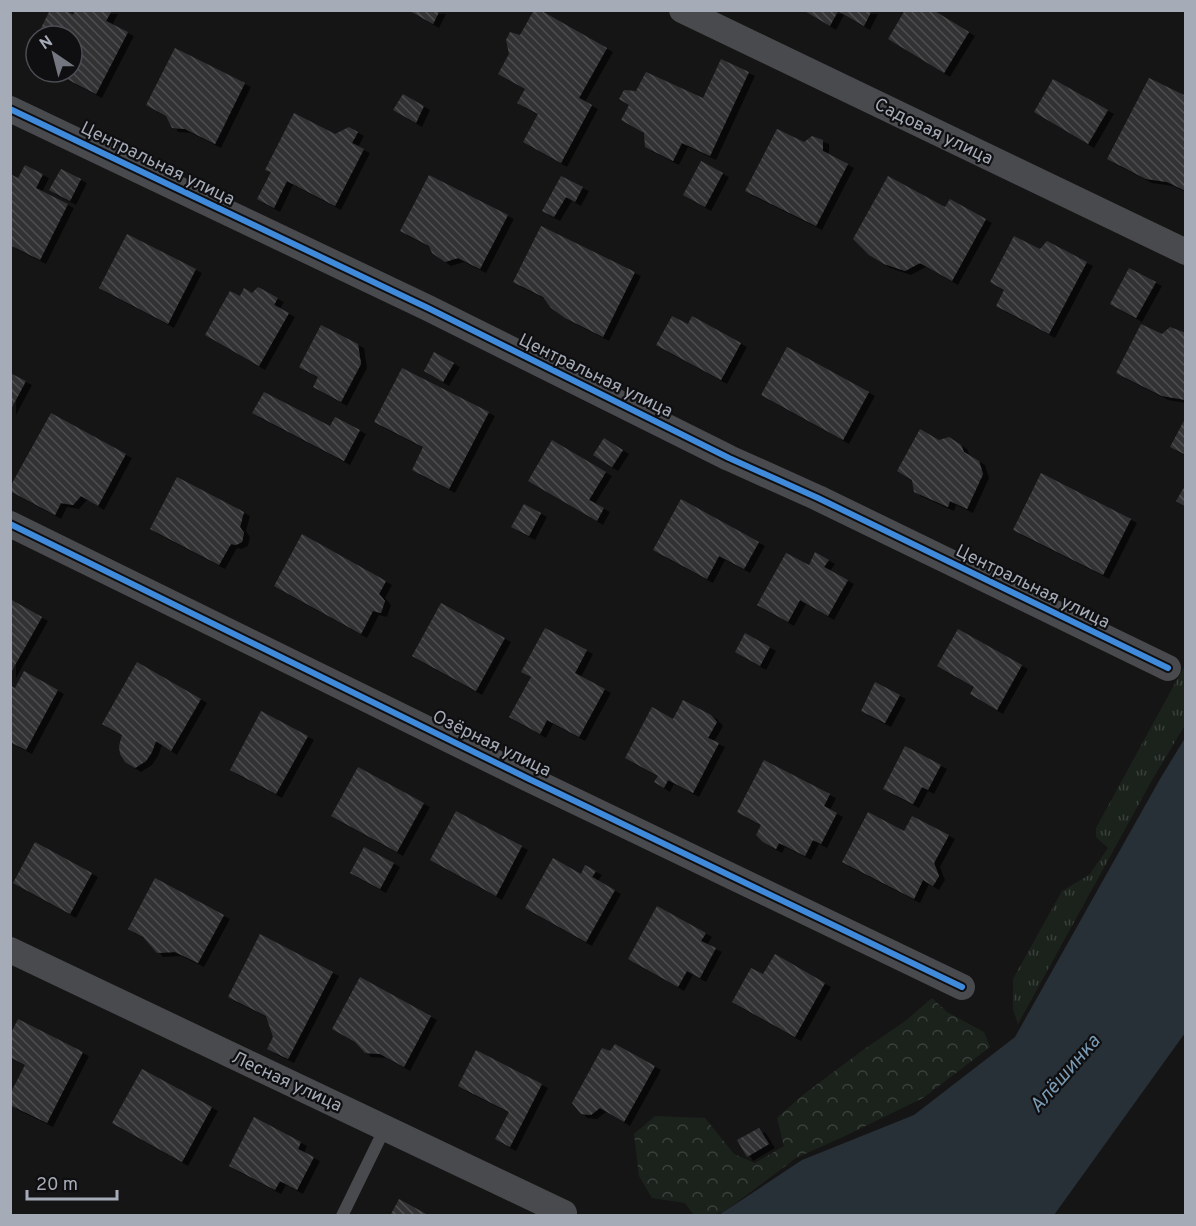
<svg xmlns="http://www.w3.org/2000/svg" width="1196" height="1226" viewBox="0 0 1196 1226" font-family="Overpass,sans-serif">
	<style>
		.grass { fill: url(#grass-tufts) }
		.forest { fill: url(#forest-crowns) }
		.water { fill: #283037 }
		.building { fill: url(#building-back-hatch); filter: url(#shadow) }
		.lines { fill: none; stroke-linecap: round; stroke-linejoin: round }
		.service { stroke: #494a4e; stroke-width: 12 }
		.minor { stroke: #494a4e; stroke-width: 26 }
		.cycleway-casing { stroke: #0f0f11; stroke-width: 10 }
		.cycleway { stroke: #408adc; stroke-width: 6 }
		.labels { text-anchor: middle; stroke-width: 4.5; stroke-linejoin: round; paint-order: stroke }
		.street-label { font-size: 18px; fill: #a5abb7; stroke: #0f0f11 }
		.water-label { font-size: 20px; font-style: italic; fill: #7a9bb3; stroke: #0f0f11 }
	</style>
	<defs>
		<pattern id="grass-tufts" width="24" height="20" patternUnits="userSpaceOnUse" patternTransform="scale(1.5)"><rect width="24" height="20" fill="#1b221c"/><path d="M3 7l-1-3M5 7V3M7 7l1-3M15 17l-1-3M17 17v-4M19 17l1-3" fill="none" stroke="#393f3b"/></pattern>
		<pattern id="forest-crowns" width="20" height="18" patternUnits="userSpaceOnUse" patternTransform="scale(1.5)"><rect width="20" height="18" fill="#1b221c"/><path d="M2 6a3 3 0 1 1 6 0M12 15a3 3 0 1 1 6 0" fill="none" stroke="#393f3b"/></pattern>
		<pattern id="building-back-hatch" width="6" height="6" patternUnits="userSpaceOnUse" patternTransform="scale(1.5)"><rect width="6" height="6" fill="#333334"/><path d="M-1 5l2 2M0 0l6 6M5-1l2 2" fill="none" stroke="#4e4e4f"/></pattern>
		<filter id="shadow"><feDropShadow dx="6" dy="4" stdDeviation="0" flood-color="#0009"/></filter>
	</defs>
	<rect width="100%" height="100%" fill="#151515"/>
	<path class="grass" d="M1185 665V725L1151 782 1018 1024 1013 1009V979L1062 891 1089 875 1108 848 1096 837V828Z"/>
	<path class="forest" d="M932 998 947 1012 984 1032 990 1047 923 1098 845 1136 796 1158 724 1212 711 1215H694L685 1203 652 1198 639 1176 634 1134 655 1116 705 1118 734 1154 755 1163 784 1146 777 1118 804 1094 863 1050 904 1022Z"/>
	<path class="water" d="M1185 738V1033L1054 1215H719L802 1160 914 1115 1015 1037 1160 779Z"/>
	<g class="building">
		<path d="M50 10H65L73 15 75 10H112L106 21 128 32 96 94 53 72H72V36H37Z"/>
		<path d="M408 10H440L433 24Z"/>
		<path d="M534 10H540L607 48 579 98 592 105 561 163 523 142 538 114 517 103 525 89 498 74 509 54 506 40 510 32 520 35Z"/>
		<path d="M803 10H872L864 26 838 11 830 26Z"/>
		<path d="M905 10H933L969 32 944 73 888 39Z"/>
		<path d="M175 48 245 83 215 144 185 129 172 128 166 116 146 105Z"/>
		<path d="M721 59 749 72 710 156 682 143 673 161 645 147 644 133 621 120 629 105 619 99 624 90 636 91 646 72 703 98Z"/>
		<path d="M1149 78 1186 96V191L1167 182 1146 179 1107 159Z"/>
		<path d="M1053 79 1108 110 1088 144 1034 112Z"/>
		<path d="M403 94 424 106 416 123 393 110Z"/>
		<path d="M294 113 335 134 349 127 358 132 352 143 364 149 335 206 287 181 274 208 257 199 271 172 265 170Z"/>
		<path d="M777 129 804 142 812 136 823 140V151L848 164 816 226 745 191Z"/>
		<path d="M701 161 723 173 705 207 683 195Z"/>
		<path d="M25 165 43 174 36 188 68 204 40 260 10 245V174L18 178Z"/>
		<path d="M61 169 81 179 70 201 49 190Z"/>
		<path d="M429 175 508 215 480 269 458 258 445 262 432 253 429 246 400 231Z"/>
		<path d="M561 176 583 187 575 202 566 197 554 217 542 211Z"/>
		<path d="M888 176 945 207 950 199 986 219 952 281 920 263 905 271 884 264 869 255 853 239Z"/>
		<path d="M541 226 635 272 603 337 565 318 551 308 543 297 513 282Z"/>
		<path d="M127 234 196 269 168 324 99 288Z"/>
		<path d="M1014 236 1040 249 1047 241 1087 262 1049 334 996 306 1004 290 990 282Z"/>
		<path d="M1129 268 1156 282 1136 318 1110 304Z"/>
		<path d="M258 287 278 298 274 305 289 313 259 366 205 335 230 291 240 296 244 288 252 293Z"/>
		<path d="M672 316 688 324 692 316 741 343 721 380 656 345Z"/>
		<path d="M1141 324 1162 334 1170 327 1186 333V400L1162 396 1116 373Z"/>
		<path d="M321 325 358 344 361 364 341 402 313 387 318 377 299 367Z"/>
		<path d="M787 347 869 392 843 440 761 395Z"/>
		<path d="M434 352 454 363 443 382 424 371Z"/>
		<path d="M402 368 489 412 449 489 412 470 423 447 374 422Z"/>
		<path d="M10 373 26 381 10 411Z"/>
		<path d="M264 392 330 426 335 417 360 430 344 461 252 413Z"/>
		<path d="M51 413 126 454 98 506 81 496 73 505 61 503 55 515 10 491V487Z"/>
		<path d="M1186 417V455L1170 447Z"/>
		<path d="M920 429 939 440 949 437 961 445 964 452 979 461 983 474 967 509 950 501 948 507 914 492 912 480 897 471Z"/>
		<path d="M604 438 623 450 612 467 593 455Z"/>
		<path d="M552 440 606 472 589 500 604 508 597 521 528 481Z"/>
		<path d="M1041 473 1131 519 1103 575 1013 530Z"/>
		<path d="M177 477 244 512 240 527 244 533 242 542 236 545 231 544 219 565 150 529Z"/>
		<path d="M1186 484V507L1176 501Z"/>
		<path d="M681 499 759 542 744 569 719 556 707 579 653 550Z"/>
		<path d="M524 504 541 513 529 536 511 527Z"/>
		<path d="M302 534 386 581 379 594 385 601 381 613 373 611 361 634 274 586Z"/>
		<path d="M815 552 829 560 824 567 848 580 828 616 800 600 788 622 757 605 786 553 809 565Z"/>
		<path d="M10 599 42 617 10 674Z"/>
		<path d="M441 603 505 638 476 691 412 656Z"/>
		<path d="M545 628 587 650 575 673 605 689 579 737 547 720 540 734 509 717 531 677 521 672Z"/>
		<path d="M958 629 1022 665 997 710 970 694 974 687 937 666Z"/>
		<path d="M745 633 770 647 760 666 735 652Z"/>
		<path d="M137 662 201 699 171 751 156 741 152 752 146 761 135 768 125 762 120 754 119 746 122 735 102 724Z"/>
		<path d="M24 671 58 690 26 750 10 742V723L12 721H10V685L15 688Z"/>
		<path d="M875 682 900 695 885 723 861 711Z"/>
		<path d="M683 700 711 715 717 722 708 738 719 743 693 793 668 780 664 788 654 782 658 776 625 758 652 707 673 719Z"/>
		<path d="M261 711 308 736 276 794 230 770Z"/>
		<path d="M905 746 941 765 928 790 922 787 913 804 883 789Z"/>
		<path d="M764 760 830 794 824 806 837 813 821 844 813 840 805 856 779 843 776 849 763 842 756 835 761 825 737 812Z"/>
		<path d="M358 767 424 803 397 852 331 816Z"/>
		<path d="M456 811 522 846 496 896 430 860Z"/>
		<path d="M868 812 904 831 912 816 949 835 934 863 939 876 933 886 923 880 914 899 842 862Z"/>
		<path d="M35 842 92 873 70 914 13 883Z"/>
		<path d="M364 847 394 863 380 889 350 873Z"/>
		<path d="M553 858 581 874 585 865 596 871 592 877 615 890 586 942 525 908Z"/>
		<path d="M155 878 224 915 198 963 175 952 157 953 143 937 128 929Z"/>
		<path d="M657 906 706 933 701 941 716 948 700 978 687 971 678 987 628 959Z"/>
		<path d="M260 934 333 972 288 1059 267 1049 273 1037 266 1016 228 997Z"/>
		<path d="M775 954 825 983 795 1037 732 1002 751 968 763 974Z"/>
		<path d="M360 977 431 1016 404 1067 380 1054 365 1053 355 1042 332 1029Z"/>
		<path d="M18 1019 83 1052 47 1123 10 1105V1094L25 1065 10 1057V1035Z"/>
		<path d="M615 1044 655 1066 624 1122 600 1108 591 1115 581 1114 572 1103 602 1048 610 1051Z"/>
		<path d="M476 1050 542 1084 510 1147 495 1139 509 1112 458 1086Z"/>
		<path d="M142 1069 212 1107 182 1162 112 1123Z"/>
		<path d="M254 1117 301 1142 298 1149 314 1157 297 1190 280 1181 275 1190 229 1166Z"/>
		<path d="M759 1128 769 1144 747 1157 737 1140Z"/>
		<path d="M399 1199 430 1216H390Z"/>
	</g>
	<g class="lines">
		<path class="service" d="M342 1216 385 1128"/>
		<g class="minor">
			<path d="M682 10 1186 252"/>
			<path d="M10 109 428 308 729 458 818 498 1168 668"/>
			<path d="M10 524 529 779 962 987"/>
			<path d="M10 950 564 1213"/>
		</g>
		<defs>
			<g id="cycleway">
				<path d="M10 109 428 308 729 458 818 498 1168 668"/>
				<path d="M10 524 529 779 962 987"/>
			</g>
		</defs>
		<use href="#cycleway" class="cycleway-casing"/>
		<use href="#cycleway" class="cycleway"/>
	</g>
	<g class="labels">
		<g class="street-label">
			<text transform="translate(934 131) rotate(26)" y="6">Садовая улица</text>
			<text transform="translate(158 163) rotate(26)" y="6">Центральная улица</text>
			<text transform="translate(596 375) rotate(26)" y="6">Центральная улица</text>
			<text transform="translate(1033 586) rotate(26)" y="6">Центральная улица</text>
			<text transform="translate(492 743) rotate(26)" y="6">Озёрная улица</text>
			<text transform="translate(287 1081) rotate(25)" y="6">Лесная улица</text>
		</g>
		<g class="water-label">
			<text transform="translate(1064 1073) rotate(-49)" y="7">Алёшинка</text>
		</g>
	</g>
	<rect width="1196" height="1226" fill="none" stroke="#a5abb7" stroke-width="24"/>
	<g transform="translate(54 54) rotate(325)"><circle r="28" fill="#0f0f11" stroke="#4b4d53" stroke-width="1.5"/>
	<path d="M0-4.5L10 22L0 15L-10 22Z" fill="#73767e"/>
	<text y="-9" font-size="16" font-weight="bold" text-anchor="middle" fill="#a5abb7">N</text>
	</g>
	<path d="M27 1190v9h90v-9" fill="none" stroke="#a5abb7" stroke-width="3"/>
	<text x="36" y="1190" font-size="18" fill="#a5abb7" stroke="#0f0f11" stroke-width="4.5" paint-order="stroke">20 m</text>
</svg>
